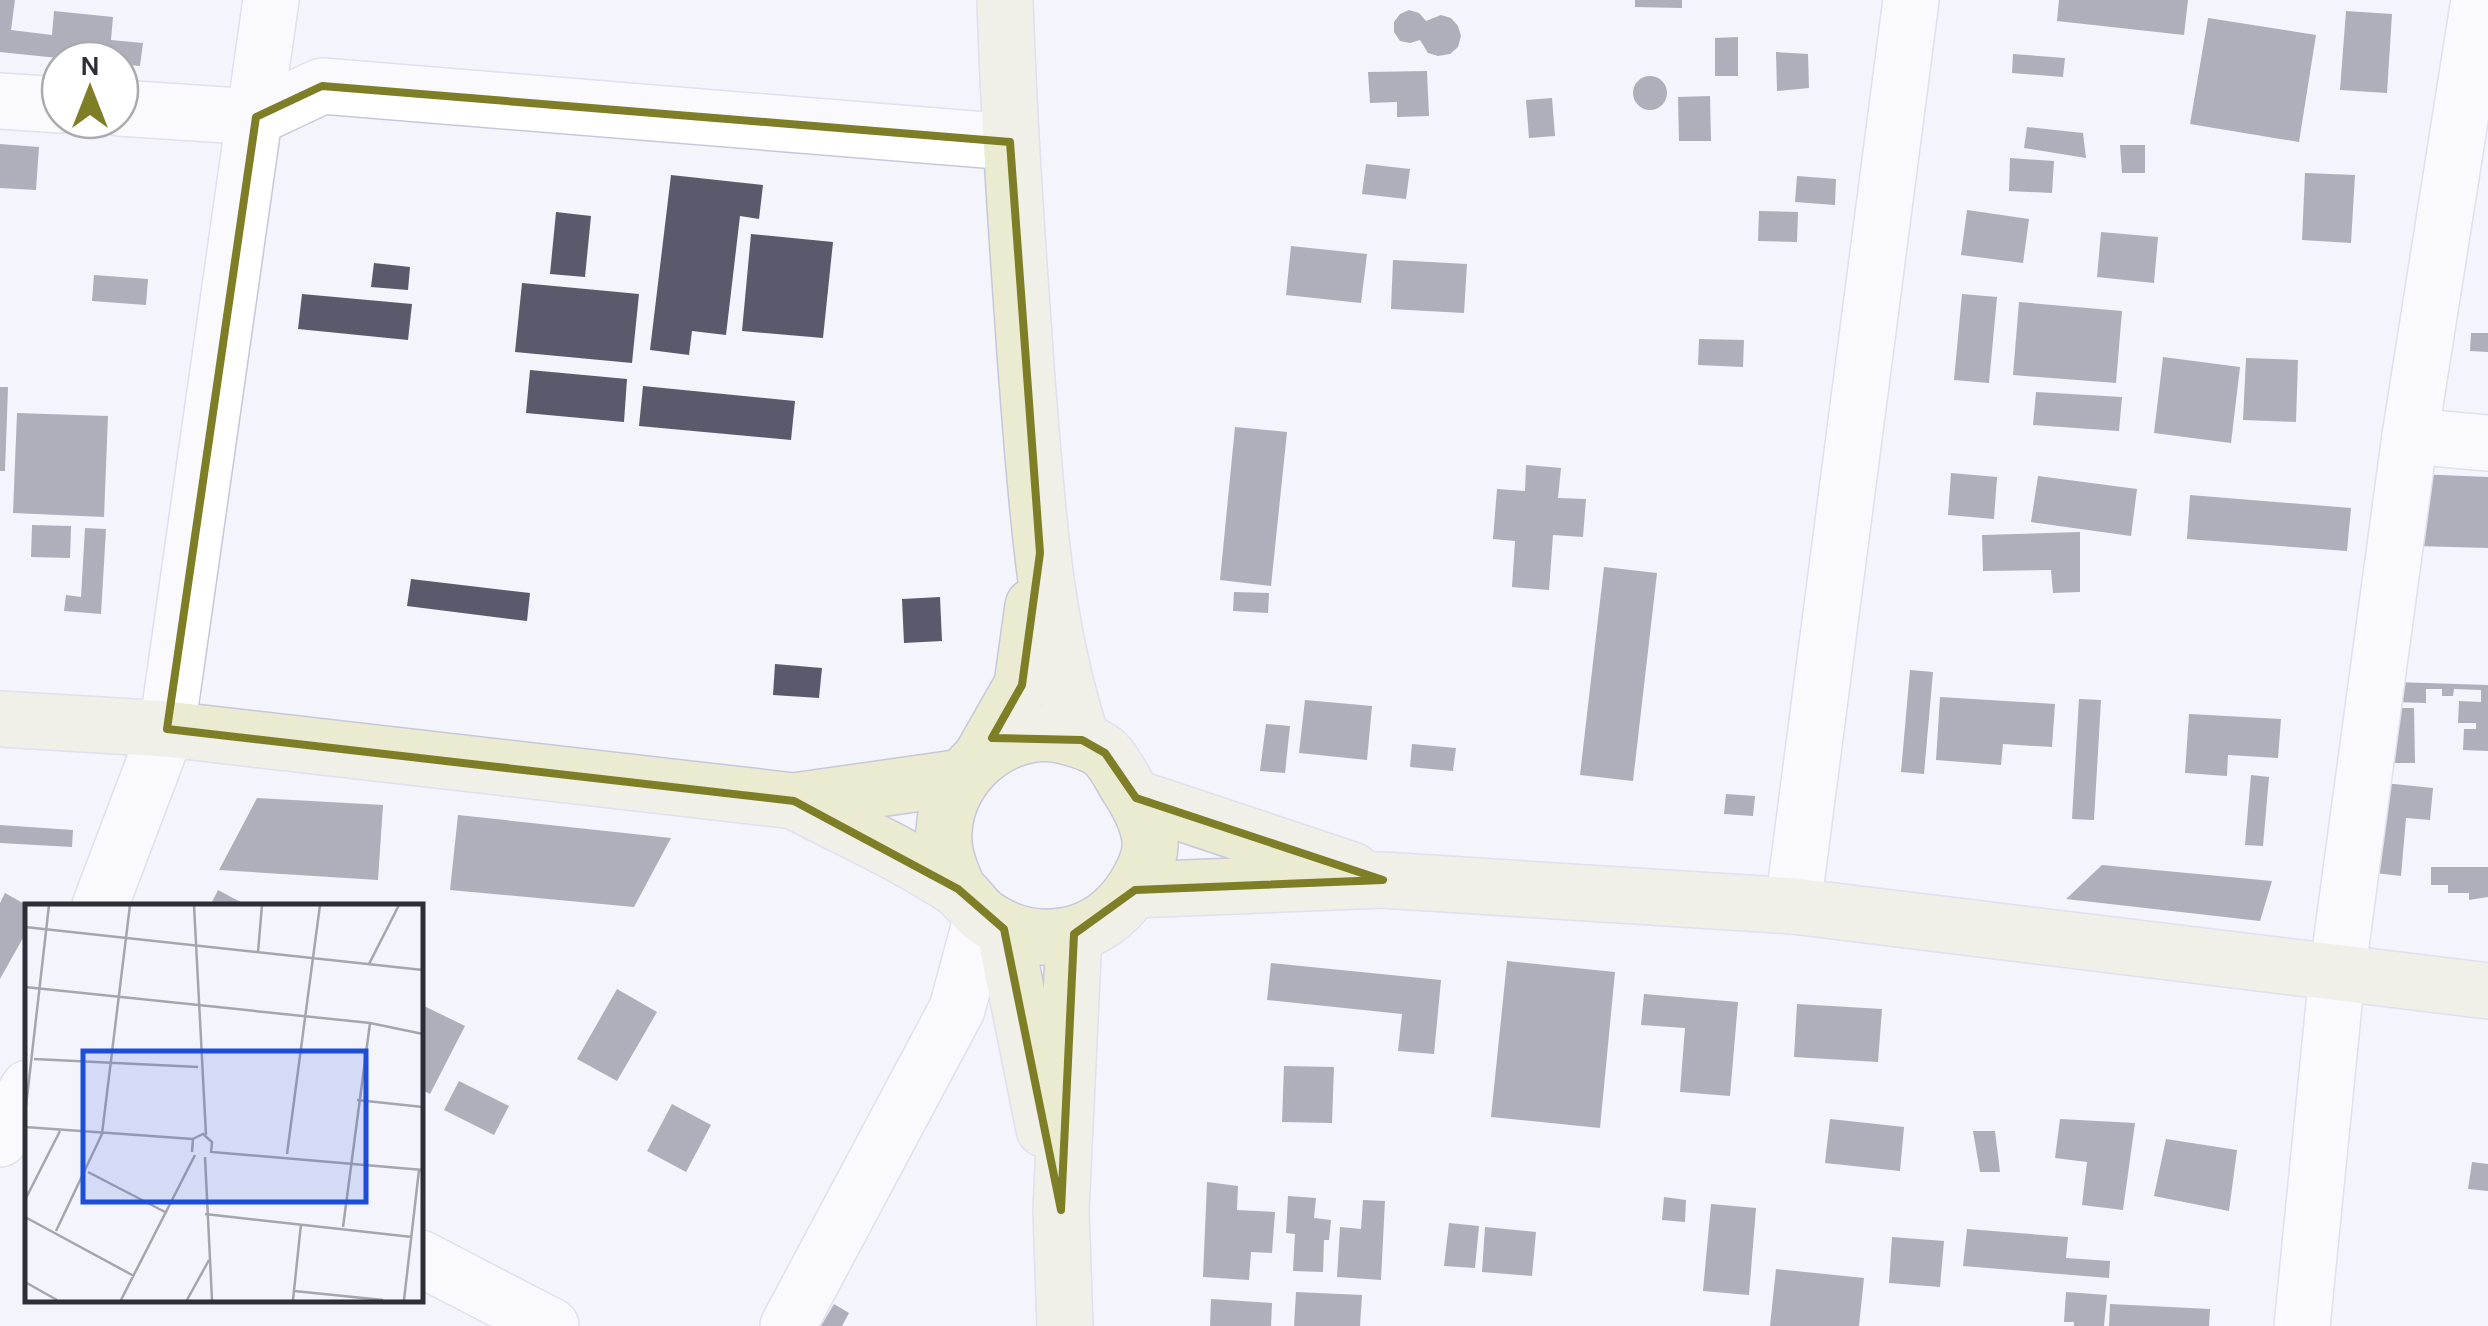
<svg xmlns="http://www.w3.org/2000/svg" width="2488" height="1326" viewBox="0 0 2488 1326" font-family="Karla,sans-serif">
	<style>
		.building { fill: #5b5a6c }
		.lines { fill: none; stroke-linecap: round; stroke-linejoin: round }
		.street-casing { stroke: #c7c7dc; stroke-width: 58 }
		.secondary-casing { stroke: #c7c7dc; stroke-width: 58 }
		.street { stroke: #fff; stroke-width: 55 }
		.secondary { stroke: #ebebd1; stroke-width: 55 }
		.marked { fill: none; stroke: #7d7e26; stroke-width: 8; stroke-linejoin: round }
		.inset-road { fill: none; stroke: #a5a5ad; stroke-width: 2.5 }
		.view { fill: #1d4ed8; fill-opacity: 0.15; stroke: #1d4ed8; stroke-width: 5 }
		.inset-edge { fill: none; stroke: #2e2e36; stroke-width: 5 }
	</style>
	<rect width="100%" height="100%" fill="#f4f4fd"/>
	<g class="building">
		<path d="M0 0H15L11 30 52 35 54 11 113 17 111 40 143 43 140 66 120 64V60H77L0 52Z"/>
		<path d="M1635 0H1682V8L1635 7Z"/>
		<path d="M2059 0H2188L2184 35 2057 21Z"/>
		<path d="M1409 10 1419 13 1426 21 1441 15 1451 18 1458 26 1461 36 1458 47 1450 54 1438 56 1428 53 1420 40 1410 43 1400 41 1394 32V22L1400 14Z"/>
		<path d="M2346 11 2392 14 2387 93 2340 90Z"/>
		<path d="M2208 18 2316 35 2299 142 2190 124Z"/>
		<path d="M1738 37V76H1715V38Z"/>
		<path d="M1776 52 1808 54 1809 88 1777 91Z"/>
		<path d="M2013 54 2065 58 2063 77 2012 73Z"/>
		<path d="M1427 71 1429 116 1397 117V102L1370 103 1368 72Z"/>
		<circle cx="1650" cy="93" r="17"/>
		<path d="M1710 96 1711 141H1679L1678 97Z"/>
		<path d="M1552 98 1555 136 1529 138 1526 100Z"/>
		<path d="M2027 127 2083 133 2086 158 2024 148Z"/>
		<path d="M0 144 39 147 36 190 0 188Z"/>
		<path d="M2120 145H2145V173H2122Z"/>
		<path d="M2010 158 2054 161 2052 193 2009 191Z"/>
		<path d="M1366 164 1410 169 1406 199 1362 194Z"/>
		<path d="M2305 173 2355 175 2351 243 2302 240Z"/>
		<path d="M671 175 763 185 759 219 740 216 726 335 692 331 689 355 650 350Z"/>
		<path d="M1797 176 1836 179 1835 205 1795 202Z"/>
		<path d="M1967 210 2029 219 2023 263 1961 255Z"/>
		<path d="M1759 211 1798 212 1797 242 1758 241Z"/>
		<path d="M556 212 591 216 585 277 550 274Z"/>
		<path d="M2101 232 2158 237 2154 283 2097 277Z"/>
		<path d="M751 234 833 242 823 338 742 331Z"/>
		<path d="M1291 246 1367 254 1361 303 1286 295Z"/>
		<path d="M1393 260 1467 264 1464 313 1391 309Z"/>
		<path d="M374 263 410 267 408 290 371 287Z"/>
		<path d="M94 275 148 279 146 305 92 301Z"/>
		<path d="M522 283 639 294 632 363 515 352Z"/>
		<path d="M302 294 412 304 408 340 298 329Z"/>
		<path d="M1962 294 1997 297 1989 383 1954 380Z"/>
		<path d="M2019 302 2122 311 2116 383 2013 375Z"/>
		<path d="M2471 333H2488V352L2470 351Z"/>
		<path d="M1699 339 1744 340 1743 367 1698 365Z"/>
		<path d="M2163 357 2240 367 2231 443 2154 433Z"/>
		<path d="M2246 358 2298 360 2296 422 2243 420Z"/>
		<path d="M530 370 627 379 624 422 526 413Z"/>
		<path d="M643 386 795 401 791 440 639 426Z"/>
		<path d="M0 387H8L5 471H0Z"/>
		<path d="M2036 392 2122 397 2119 431 2033 425Z"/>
		<path d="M17 413 108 416 104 517 13 513Z"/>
		<path d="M1235 427 1287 432 1271 586 1220 580Z"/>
		<path d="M1526 465 1561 468 1558 498 1586 499 1583 537 1553 535 1549 590 1512 587 1515 541 1493 539 1497 489 1525 491Z"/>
		<path d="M1951 473 1997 477 1994 519 1948 515Z"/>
		<path d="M2417 474 2488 477V548L2415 546Z"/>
		<path d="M2038 476 2137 489 2131 536 2031 522Z"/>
		<path d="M2190 495 2351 508 2347 551 2187 539Z"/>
		<path d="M32 525 71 526 70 558 31 557Z"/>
		<path d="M85 528 106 529 101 614 64 611 66 595 81 597Z"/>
		<path d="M2080 532V592L2053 593 2051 570 1983 571 1982 535Z"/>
		<path d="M1604 567 1657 573 1633 781 1580 775Z"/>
		<path d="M411 579 530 593 527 621 407 606Z"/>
		<path d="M1234 592 1269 593 1268 613 1233 611Z"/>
		<path d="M940 597 942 641 904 643 902 599Z"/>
		<path d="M775 664 822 668 819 698 773 695Z"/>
		<path d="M1910 670 1933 672 1924 774 1901 772Z"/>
		<path d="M2394 682 2488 685V751L2463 750 2464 729H2476V723H2458L2459 701 2481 702V690L2454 689 2453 696H2442V689H2426V703L2393 702Z"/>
		<path d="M1940 697 2055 704 2052 747 2003 744 2001 765 1936 760Z"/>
		<path d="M2079 699 2101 700 2094 820 2072 819Z"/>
		<path d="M1305 700 1372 706 1367 760 1299 753Z"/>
		<path d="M2391 708H2414L2415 763H2384Z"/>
		<path d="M2189 714 2281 719 2278 758 2228 755 2227 776 2185 773Z"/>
		<path d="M1266 724 1290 726 1285 773 1260 771Z"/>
		<path d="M1412 744 1456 748 1453 771 1410 767Z"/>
		<path d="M2251 775 2269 777 2263 846 2245 845Z"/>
		<path d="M2384 783 2433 788 2430 820 2406 818 2401 876 2375 873Z"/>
		<path d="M1726 794 1755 796 1753 816 1724 814Z"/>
		<path d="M257 798 383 805 378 880 219 870Z"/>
		<path d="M458 815 671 838 634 907 450 890Z"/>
		<path d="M0 825 73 830 72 847 0 843Z"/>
		<path d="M2102 865 2272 881 2260 921 2066 899Z"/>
		<path d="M2431 867H2488V897L2469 900V893H2448V885H2431Z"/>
		<path d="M218 890 248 906H210Z"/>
		<path d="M5 893 28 906V929L0 979V903Z"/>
		<path d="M1507 961 1615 972 1600 1128 1491 1117Z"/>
		<path d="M1271 963 1441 980 1434 1054 1398 1051 1402 1014 1267 1000Z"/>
		<path d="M617 989 657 1012 617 1081 577 1059Z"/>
		<path d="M1644 994 1738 1002 1730 1096 1680 1092 1685 1028 1641 1025Z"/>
		<path d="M420 1004 465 1026 430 1094 420 1089Z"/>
		<path d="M1797 1004 1882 1009 1878 1062 1794 1057Z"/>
		<path d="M1284 1066 1334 1067 1332 1123 1282 1122Z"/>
		<path d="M459 1081 509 1106 494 1135 444 1110Z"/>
		<path d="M672 1104 711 1125 686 1172 647 1151Z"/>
		<path d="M1830 1119 1904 1127 1900 1171 1825 1163Z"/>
		<path d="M2060 1119 2135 1123 2123 1210 2082 1205 2087 1162 2055 1158Z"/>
		<path d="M1973 1131H1995L2000 1172H1980Z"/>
		<path d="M2166 1139 2237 1150 2229 1211 2154 1196Z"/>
		<path d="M2472 1162 2488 1164V1191L2468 1189Z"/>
		<path d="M1207 1182 1238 1186 1237 1210 1275 1212 1272 1253 1251 1252 1249 1280 1203 1277Z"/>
		<path d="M1288 1196 1316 1198 1314 1218 1331 1220 1329 1240H1324L1323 1272 1293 1271 1295 1234 1286 1233Z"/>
		<path d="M1664 1197 1686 1200 1685 1222 1662 1220Z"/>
		<path d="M1363 1200 1385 1201 1381 1280 1337 1277 1340 1227 1361 1229Z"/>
		<path d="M1711 1204 1756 1208 1749 1295 1703 1291Z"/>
		<path d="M1449 1223 1479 1226 1475 1268 1444 1266Z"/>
		<path d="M1485 1227 1536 1232 1532 1276 1482 1272Z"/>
		<path d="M1967 1229 2068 1237 2066 1258 2110 1261 2109 1278 1963 1266Z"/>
		<path d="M1892 1237 1944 1241 1940 1287 1889 1283Z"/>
		<path d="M1776 1269 1864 1278 1859 1326H1770Z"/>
		<path d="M1296 1292 1362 1295 1360 1326H1294Z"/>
		<path d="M2066 1292 2107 1295 2104 1326H2074V1322H2064Z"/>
		<path d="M1211 1299 1272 1303 1271 1326H1210Z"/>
		<path d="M834 1304 849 1313 842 1326H821Z"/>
		<path d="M2110 1304 2210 1309 2209 1326H2109Z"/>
	</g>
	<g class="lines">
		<defs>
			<g id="street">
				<path d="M0 101 60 105"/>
				<path d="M120 108 256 117 322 86 1010 142"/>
				<path d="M2410 436 2488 443"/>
				<path d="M100 906 167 729 271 0"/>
				<path d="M1793 906 1911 0"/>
				<path d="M0 1139 28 1088"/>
				<path d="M420 1258 551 1326"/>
				<path d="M788 1326 957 1009 982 916"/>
				<path d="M2302 1326 2337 974 2410 436 2479 0"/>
			</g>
			<g id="secondary">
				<path d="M1005 0C1009 127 1018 253 1027 380 1037 503 1043 622 1082 740"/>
				<path d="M0 719 167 729 794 801 963 777"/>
				<path d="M981 757 1022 685 1033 606"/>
				<path d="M1136 798 1352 870"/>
				<path d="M794 801C847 829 904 854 954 887 967 895 974 910 986 918 1027 946 1082 944 1118 908 1132 894 1152 863 1150 841 1149 824 1137 800 1127 786 1121 776 1115 763 1106 754 1096 744 1079 740 1065 736 1006 722 947 772 944 831 942 852 950 870 958 889"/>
				<path d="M1135 890 1383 880 1793 906 2488 991"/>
				<path d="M1004 929 1044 1129"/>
				<path d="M1065 1326 1061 1210 1074 934"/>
			</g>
		</defs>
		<use href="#street" class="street-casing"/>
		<use href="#secondary" class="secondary-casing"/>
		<use href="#street" class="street"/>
		<use href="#secondary" class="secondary"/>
	</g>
	<path d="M0 0H2488V1326H0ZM322 86 1010 142 1040 553 1022 685 992 738 1082 740 1105 753 1136 798 1383 880 1135 890 1074 934 1061 1210 1004 929 958 889 794 801 167 729 256 117Z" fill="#f4f4fd" fill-opacity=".55" fill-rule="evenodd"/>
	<path class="marked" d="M322 86 1010 142 1040 553 1022 685 992 738 1082 740 1105 753 1136 798 1383 880 1135 890 1074 934 1061 1210 1004 929 958 889 794 801 167 729 256 117Z"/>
	<g transform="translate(25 904)">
		<rect width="398" height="398" fill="#f4f4fd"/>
		<path class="inset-road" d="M169 1 181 231M0 23 398 66M233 48 237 1M344 60 374 1M0 83 345 119 398 130M9 155 173 163M332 196 398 203M0 211 24 1M0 223 168 235M167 248 168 235 178 230 187 238 186 249M187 248 398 266M262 250 295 1M180 253 187 396M63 268 142 309M0 296 35 227M180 310 387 333M0 313 109 372M318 323 345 119M31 327 77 230 105 1M0 378 32 396M269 387 358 396M96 396 170 251M162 396 184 356M268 396 276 320M379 396 394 266"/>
		<path class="view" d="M58 147H341V298H58Z"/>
		<rect width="398" height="398" class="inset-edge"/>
	</g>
	<g transform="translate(90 90)"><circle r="48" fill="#ffffff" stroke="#ababaf" stroke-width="2.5"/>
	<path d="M0-8L18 38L0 25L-18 38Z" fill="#7d7e26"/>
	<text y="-15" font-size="28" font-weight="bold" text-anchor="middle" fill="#2e2e36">N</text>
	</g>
</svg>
